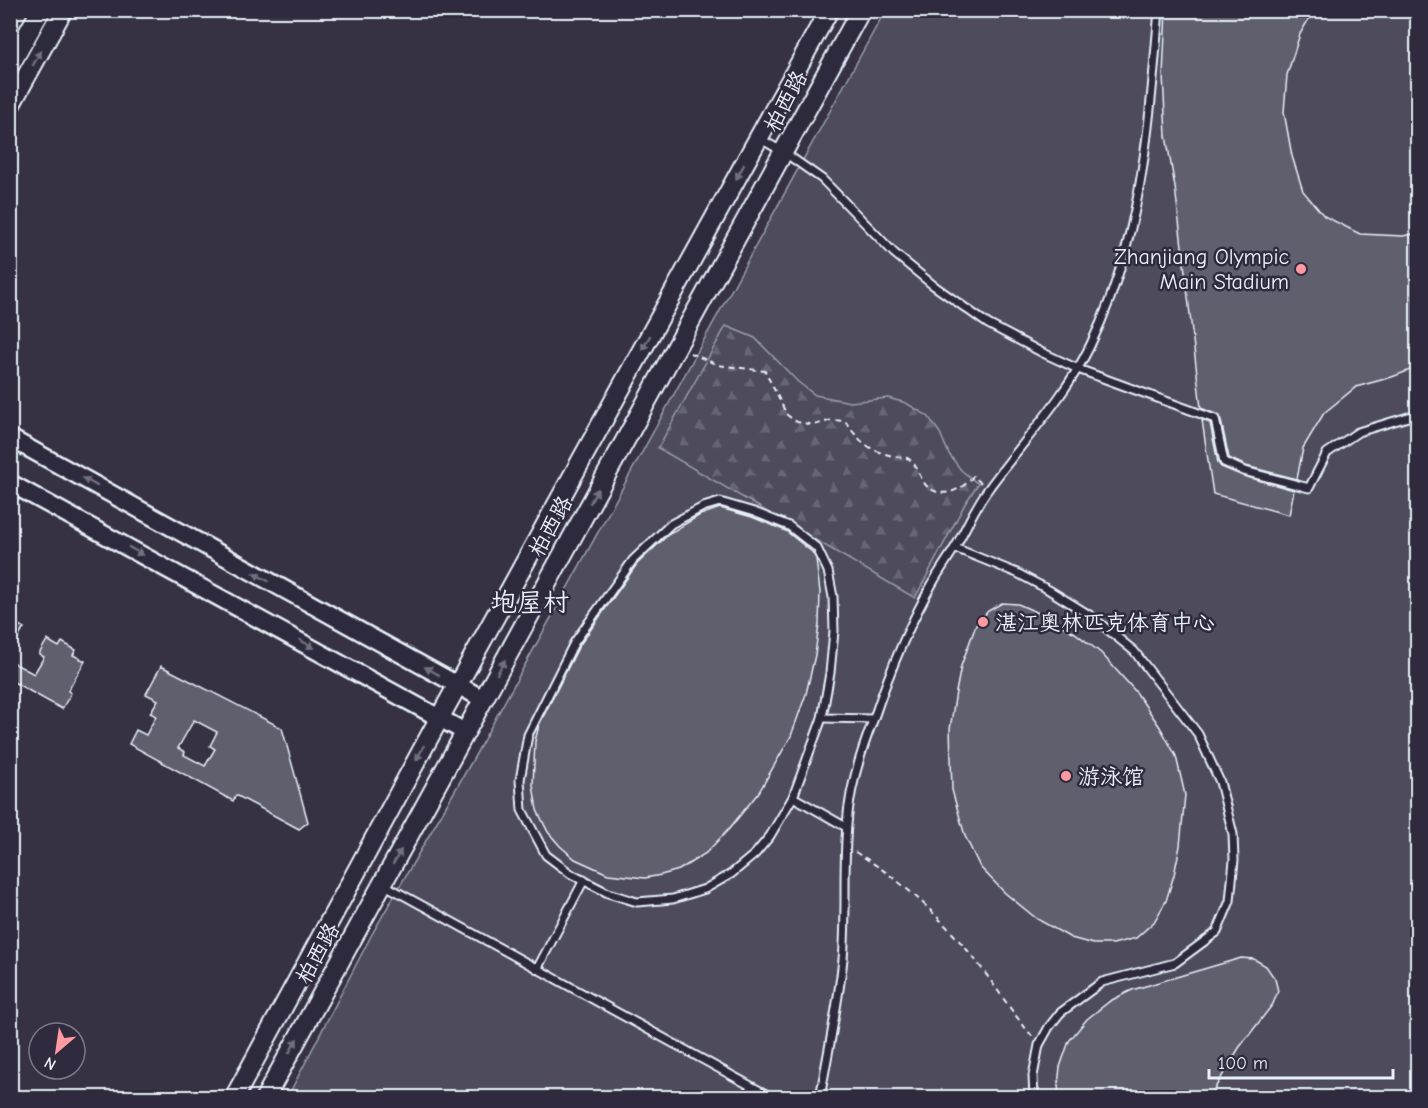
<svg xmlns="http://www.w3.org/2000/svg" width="1428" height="1108" viewBox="0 0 1428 1108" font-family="'Comic Neue','LXGW WenKai TC',sans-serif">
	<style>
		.green { fill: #4d4b5c; stroke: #9a9eaa; stroke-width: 1.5 }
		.forest { fill: url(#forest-firs); stroke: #9a9eaa; stroke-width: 1.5 }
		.building { fill: #605e6e; stroke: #e8f1f8; stroke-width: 1.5; fill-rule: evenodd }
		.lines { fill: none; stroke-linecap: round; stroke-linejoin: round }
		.service-casing { stroke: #e8f1f8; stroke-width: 11 }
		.tertiary-casing { stroke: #e8f1f8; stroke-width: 21 }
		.secondary-casing { stroke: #e8f1f8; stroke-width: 22 }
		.path { stroke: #e8f1f8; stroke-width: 2; stroke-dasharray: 6 4.5; stroke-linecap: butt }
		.service { stroke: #2f2a3d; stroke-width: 7 }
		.tertiary { stroke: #2f2a3d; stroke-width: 16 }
		.secondary { stroke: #2f2a3d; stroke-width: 18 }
		.oneway { fill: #70707e }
		.poi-dot { fill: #ff9aa2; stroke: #2f2a3d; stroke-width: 2 }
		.labels { text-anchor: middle; stroke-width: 5; stroke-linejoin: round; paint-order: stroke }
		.street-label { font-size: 22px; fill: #e8f1f8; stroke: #2f2a3d }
		.poi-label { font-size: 22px; fill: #e8f1f8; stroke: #2f2a3d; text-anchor: start }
		.quarter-label { font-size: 26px; fill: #e8f1f8; stroke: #2f2a3d }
	</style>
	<defs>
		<pattern id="forest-firs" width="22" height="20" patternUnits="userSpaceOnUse" patternTransform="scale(1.5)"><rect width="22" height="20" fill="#4d4b5c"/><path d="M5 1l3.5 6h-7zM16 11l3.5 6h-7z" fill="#676574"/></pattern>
	</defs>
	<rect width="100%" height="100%" fill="#363244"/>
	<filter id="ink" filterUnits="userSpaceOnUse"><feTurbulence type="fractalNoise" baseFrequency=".0167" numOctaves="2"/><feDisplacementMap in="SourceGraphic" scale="12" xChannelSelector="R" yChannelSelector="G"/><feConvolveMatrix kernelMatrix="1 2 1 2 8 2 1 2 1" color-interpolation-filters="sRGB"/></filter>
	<g filter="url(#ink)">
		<path class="green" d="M885 11H1417V1097L287 1098 372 934 472 761Z"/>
		<path class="forest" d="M726 326 755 338 798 382 815 395 850 402 888 398 906 403 928 416 940 433 949 454 961 470 978 484 966 502 915 598 658 448Z"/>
		<g class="building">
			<path d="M1166 10H1314L1300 34 1287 75 1284 112 1292 156 1303 191 1324 216 1360 234 1403 236 1418 233V367L1392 377 1356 387 1324 413 1303 448 1297 479 1246 466 1229 458 1220 416 1201 408 1175 187 1166 136 1163 75Z"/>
			<path d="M1202 420 1210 423 1218 463 1221 467 1243 476 1294 490 1289 515 1213 494Z"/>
			<path d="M720 508 752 517 786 531 812 552 816 559 820 592 819 624 815 655 806 694 791 736 759 792 729 829 706 853 679 870 661 875 645 878 608 874 575 859 560 846 548 832 537 810 533 785 535 741 539 725 579 646 637 564 670 533 700 515Z"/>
			<path d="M1002 603 1018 604 1041 614 1075 633 1101 653 1136 692 1160 727 1176 756 1185 795 1180 846 1174 875 1166 901 1154 922 1136 938 1113 944H1093L1071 938 1037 919 1005 893 980 867 965 836 952 790 950 729 956 692 961 666 976 625 988 611Z"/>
			<path d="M10 620 24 628 10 651Z"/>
			<path d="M47 640 59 647 62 642 76 650 73 655 85 661 68 691 71 693 62 709 10 680V661L34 674 44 657 39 654Z"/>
			<path d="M161 666 282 728 308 822 299 829 236 795 233 801 129 744 136 730 146 735 156 716 150 713 158 700 146 694ZM194 720 217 732 210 746 215 749 205 766 184 755 185 752 178 748Z"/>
			<path d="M1241 958 1254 959 1266 966 1275 979 1278 991 1273 1004 1239 1048 1209 1098H1059L1058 1085 1060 1067 1069 1041 1087 1019 1110 1001 1132 990Z"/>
		</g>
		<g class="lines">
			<defs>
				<g id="service">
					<path d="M759 138 785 153 822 179 894 253 933 285 988 324 1041 352 1078 369 1215 419 1224 462 1244 471 1309 488 1327 453 1358 432 1418 414"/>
					<path d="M720 502 754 512 789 526 817 548 828 571 833 597 834 631 830 673 822 718 793 797 770 836 755 854 731 874 705 889 673 899 637 902 608 893 571 874 546 855 522 810 520 780 528 735 574 643 633 560 671 524 703 507Z"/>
					<path d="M955 548 1017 573 1049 590 1091 616 1134 651 1198 734 1220 782 1233 834 1234 860 1230 901 1217 932 1175 963 1102 982 1060 1013 1049 1027 1039 1045 1033 1076 1034 1098"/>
					<path d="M822 718 873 719"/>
					<path d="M793 797 846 827"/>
					<path d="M383 884 773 1098"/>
					<path d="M537 969 584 880"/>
					<path d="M820 1098C828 1052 838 1006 843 959 847 915 843 869 847 825 849 789 861 751 874 718 890 670 910 622 935 579 942 567 950 556 957 544 967 526 976 505 989 488 1023 441 1064 399 1090 346 1142 239 1149 127 1159 10"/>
				</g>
				<g id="tertiary">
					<path d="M10 438 483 699"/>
					<path d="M10 483 465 732"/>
				</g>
				<g id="secondary">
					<path d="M10 65 41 10"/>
					<path d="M10 106 63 10"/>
					<path d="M234 1098 440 717 829 10"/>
					<path d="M265 1098 861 10"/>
				</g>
			</defs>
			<use href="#service" class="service-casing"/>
			<use href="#tertiary" class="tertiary-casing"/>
			<use href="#secondary" class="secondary-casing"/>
			<g class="path">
				<path d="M690 353 718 365 765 371 787 415 797 422 814 425 832 420 845 421C859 441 869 451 893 456 897 457 903 456 907 458 919 464 919 481 929 488 944 499 964 489 973 476L981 483"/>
				<path d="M855 852C896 876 931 908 962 944 988 973 1007 1007 1032 1036"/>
			</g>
			<use href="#service" class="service"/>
			<use href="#tertiary" class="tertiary"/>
			<use href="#secondary" class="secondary"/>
		</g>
		<defs><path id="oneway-solid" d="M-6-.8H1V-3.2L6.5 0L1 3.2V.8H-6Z" transform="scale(1.5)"/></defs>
		<g class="oneway">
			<use href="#oneway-solid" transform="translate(37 58) rotate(-61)"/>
			<use href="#oneway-solid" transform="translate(740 172) rotate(119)"/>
			<use href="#oneway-solid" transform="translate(646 343) rotate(119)"/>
			<use href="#oneway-solid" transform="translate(90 482) rotate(-151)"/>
			<use href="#oneway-solid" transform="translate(594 496) rotate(-61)"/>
			<use href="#oneway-solid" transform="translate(136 551) rotate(29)"/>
			<use href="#oneway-solid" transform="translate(261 577) rotate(-151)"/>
			<use href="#oneway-solid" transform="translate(307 644) rotate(29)"/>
			<use href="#oneway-solid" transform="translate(501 667) rotate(-61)"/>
			<use href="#oneway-solid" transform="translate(432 671) rotate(-151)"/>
			<use href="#oneway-solid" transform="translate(420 753) rotate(118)"/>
			<use href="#oneway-solid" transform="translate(397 857) rotate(-61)"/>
			<use href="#oneway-solid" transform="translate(293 1046) rotate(-61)"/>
		</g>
	</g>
	<g class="poi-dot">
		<circle cx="1301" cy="269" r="6"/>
		<circle cx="983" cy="622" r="6"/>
		<circle cx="1066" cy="776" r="6"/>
	</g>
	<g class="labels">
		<g class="street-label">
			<text transform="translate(785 101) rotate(-62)" y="8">柏西路</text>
			<text transform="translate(550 526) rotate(-61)" y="8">柏西路</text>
			<text transform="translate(317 953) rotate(-61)" y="8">柏西路</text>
		</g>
		<g class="poi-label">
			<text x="1289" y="264" text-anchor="end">Zhanjiang Olympic<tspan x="1289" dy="25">Main Stadium</tspan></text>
			<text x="995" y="630">湛江奥林匹克体育中心</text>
			<text x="1078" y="784">游泳馆</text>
		</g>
		<g class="quarter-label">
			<text x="530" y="611">垉屋村</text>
		</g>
	</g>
	<rect width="1428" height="1108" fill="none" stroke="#2f2a3d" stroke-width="36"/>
	<rect x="18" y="18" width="1392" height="1072" fill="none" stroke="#e8f1f8" stroke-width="2" filter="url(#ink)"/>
	<g transform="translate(57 1051) rotate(209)"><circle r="28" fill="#2f2a3d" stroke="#797a88" stroke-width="1.5"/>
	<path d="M0-4.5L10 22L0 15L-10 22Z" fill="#ff9aa2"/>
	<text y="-9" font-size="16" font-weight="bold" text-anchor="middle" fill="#e8f1f8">N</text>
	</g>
	<path d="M1209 1069v9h184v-9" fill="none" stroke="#e8f1f8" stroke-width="3"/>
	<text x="1218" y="1069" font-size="18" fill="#e8f1f8" stroke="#2f2a3d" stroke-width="4.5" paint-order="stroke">100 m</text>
</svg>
